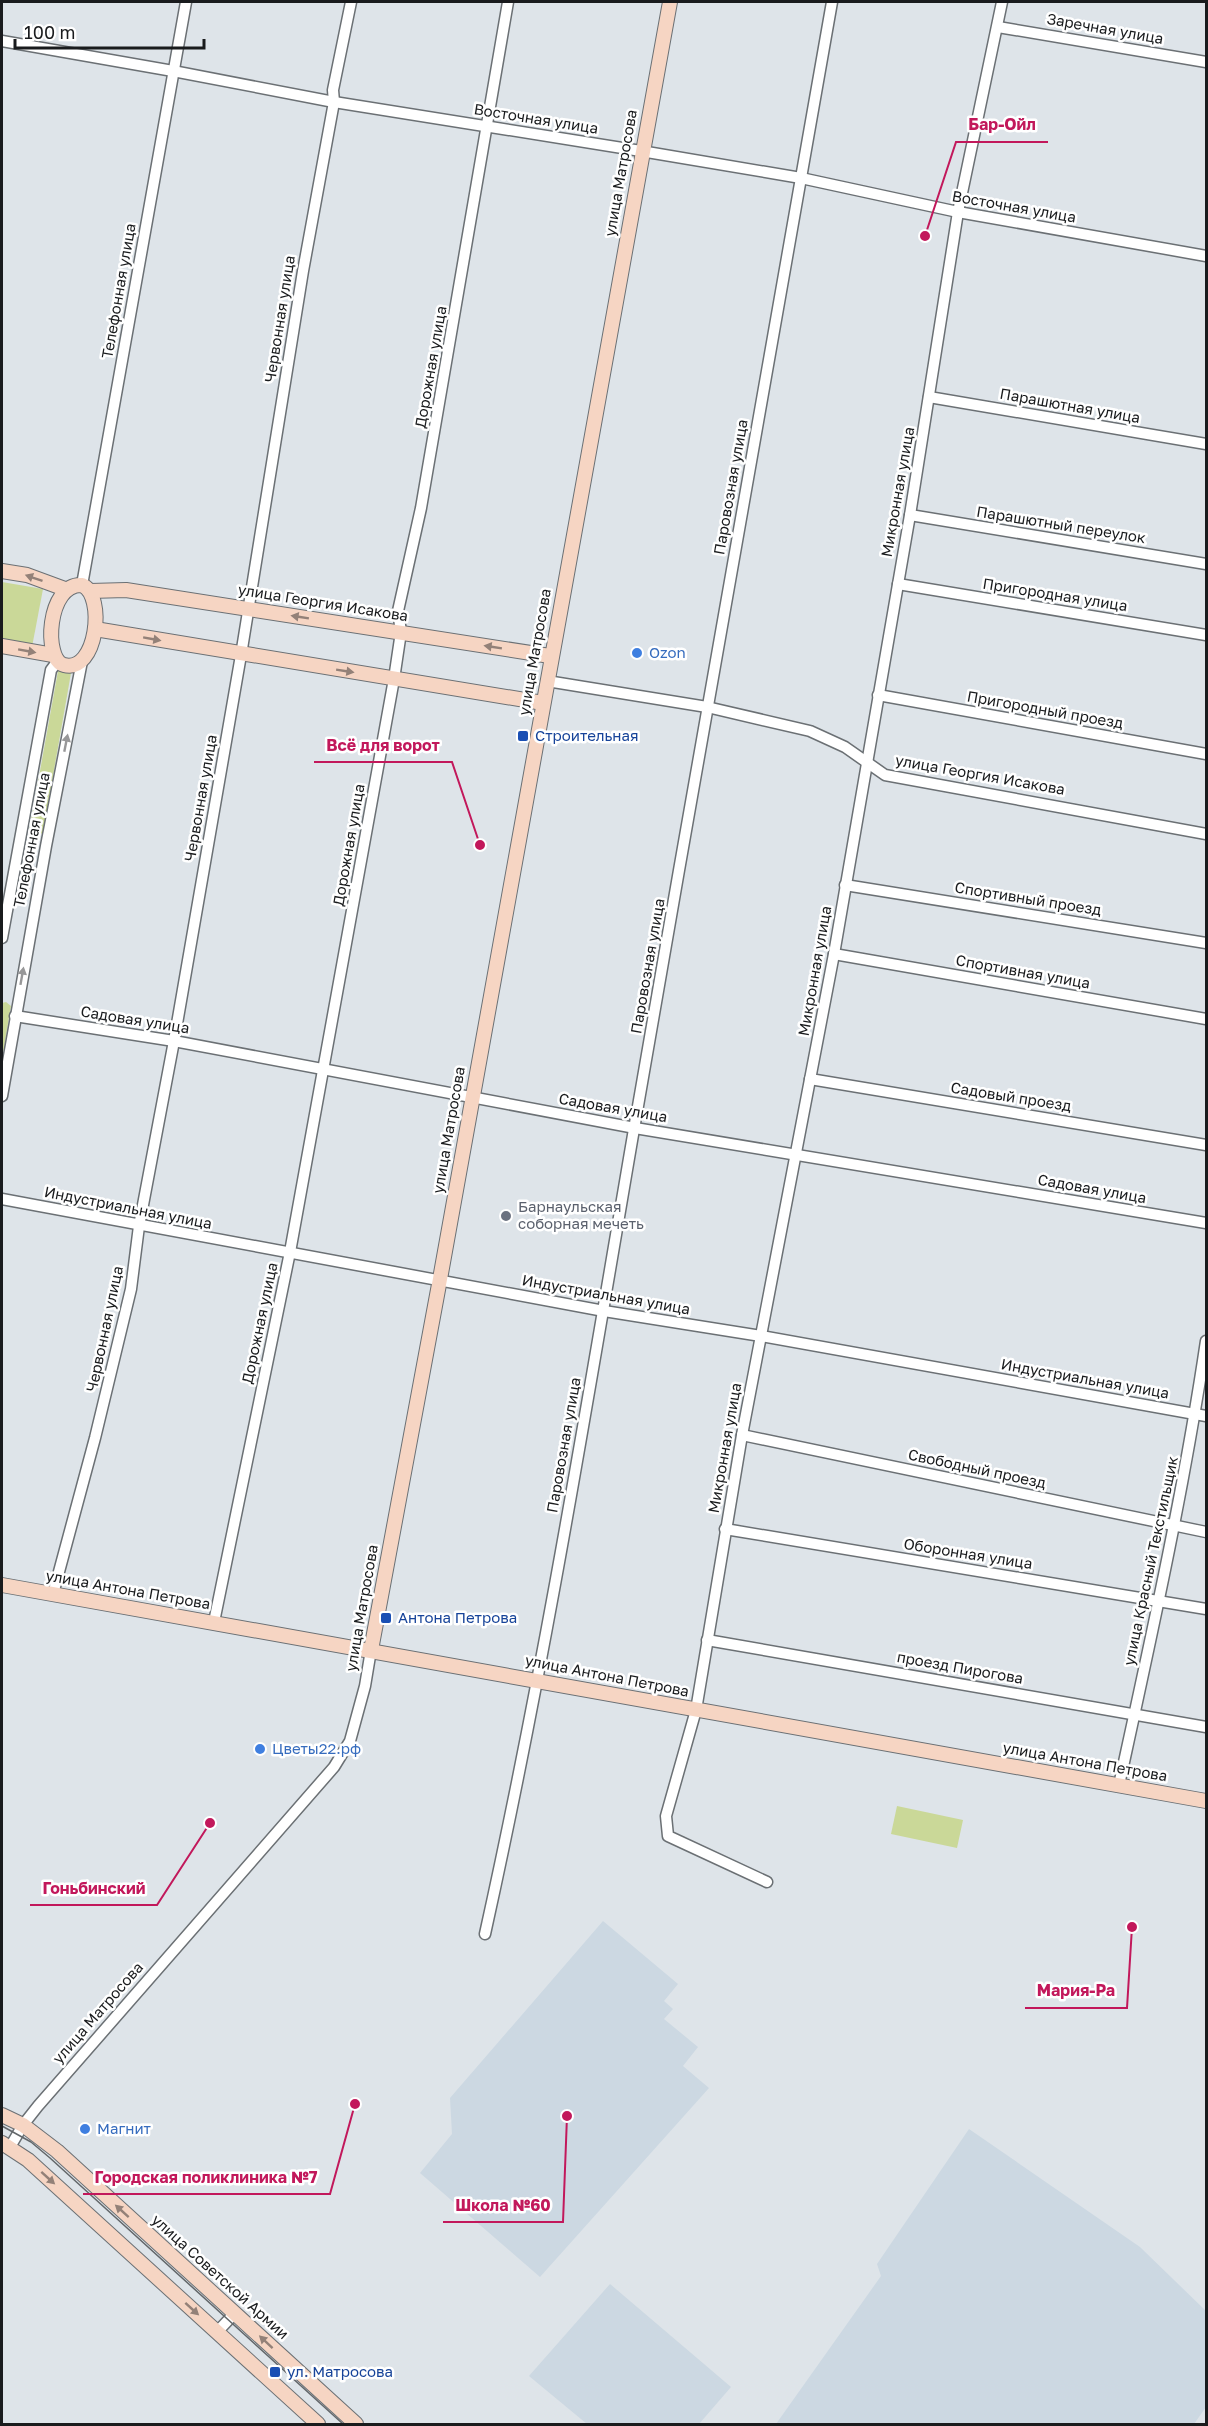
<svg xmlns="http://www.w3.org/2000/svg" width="1208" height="2426" viewBox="0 0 1208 2426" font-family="'Golos Text',sans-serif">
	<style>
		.built { fill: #ccd8e2 }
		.green { fill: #cad898 }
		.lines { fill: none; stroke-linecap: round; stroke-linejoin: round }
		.street-casing { stroke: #6b7074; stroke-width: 13 }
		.secondary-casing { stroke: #6b7074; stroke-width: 16 }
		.street { stroke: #fff; stroke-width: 10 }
		.secondary { stroke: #f6d5c3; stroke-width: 14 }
		.tram { stroke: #63676a; stroke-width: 1.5 }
		.oneway { fill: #938178 }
		.oneway2 { fill: #989899 }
		.shop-dot { fill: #3f7fe0; stroke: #fff; stroke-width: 2 }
		.transit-dot { fill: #1a4fb4; stroke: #fff; stroke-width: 2 }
		.worship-dot { fill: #6b7280; stroke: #fff; stroke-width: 2 }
		.labels { text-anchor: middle; stroke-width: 5; stroke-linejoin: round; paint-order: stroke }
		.street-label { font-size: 15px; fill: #191b1d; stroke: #fff }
		.shop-label { font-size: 15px; fill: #366cbe; stroke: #fff; text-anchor: start }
		.transit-label { font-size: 15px; fill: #164399; stroke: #fff; text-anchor: start }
		.worship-label { font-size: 15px; fill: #5b616d; stroke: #fff; text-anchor: start }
		.leader { fill: none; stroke: #c2185b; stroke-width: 2 }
		.callout-dot { fill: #c2185b; stroke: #fff; stroke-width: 2 }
		.callout-label { font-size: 16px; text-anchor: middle; font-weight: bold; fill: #c2185b; stroke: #fff; stroke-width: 5; stroke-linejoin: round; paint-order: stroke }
	</style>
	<rect width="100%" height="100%" fill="#dee4e9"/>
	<g class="built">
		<path d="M603 1921 678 1984 664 2001 673 2009 664 2019 698 2047 683 2066 709 2088 540 2277 420 2173 452 2134 450 2098Z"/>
		<path d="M969 2129 1140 2247 1206 2311V2407L1194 2424H776L881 2276 877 2264Z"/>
		<path d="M610 2284 731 2387 699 2424H587L529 2376Z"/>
	</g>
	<g class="green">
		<path d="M2 582 43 589 32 647 2 642Z"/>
		<path d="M61 669 69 670 71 673 43 833 35 836 29 832 58 671Z"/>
		<path d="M6 1002 11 1006 2 1059V1003Z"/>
		<path d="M897 1806 963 1820 957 1848 891 1834Z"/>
	</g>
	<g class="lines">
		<defs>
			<g id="street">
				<path d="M998 27 1206 62"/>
				<path d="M2 41 173 71 334 102 641 151 801 178 958 212 1206 256"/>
				<path d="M929 397 1206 444"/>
				<path d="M910 515 1206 564"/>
				<path d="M898 584 1206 635"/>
				<path d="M82 585 186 2"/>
				<path d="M547 681 707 707 810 731 845 747 885 775 1206 834"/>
				<path d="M878 695 1206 754"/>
				<path d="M845 885 1206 943"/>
				<path d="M2 938 51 670 57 662"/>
				<path d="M834 954 1206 1019"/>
				<path d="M15 1016 174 1041 635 1128 1206 1223"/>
				<path d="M810 1079 1206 1145"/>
				<path d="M2 1096 46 846 82 661"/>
				<path d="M2 1199 604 1311 761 1336 1206 1416"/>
				<path d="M742 1435 1206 1532"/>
				<path d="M725 1529 1206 1609"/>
				<path d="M53 1594 95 1438 131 1289 139 1226 174 1041 241 655 303 271 334 102 333 90 351 2"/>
				<path d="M214 1622 290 1252 394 679 401 632 398 611 421 508 508 2"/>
				<path d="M707 1640 1206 1727"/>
				<path d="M1119 1785C1151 1638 1184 1490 1206 1341"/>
				<path d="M767 1882 668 1836 666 1816 696 1710 742 1435 834 954 910 515 958 212 1002 2"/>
				<path d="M485 1934C544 1668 588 1398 634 1129 699 753 766 377 832 2"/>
				<path d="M10 2147 23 2125 38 2106 334 1767 350 1741 365 1686 371 1650"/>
				<path d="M217 2332 235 2313"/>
			</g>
			<g id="secondary">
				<path d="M2 571 27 575 65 589"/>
				<path d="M82 585C106 595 97 674 64 665 43 660 47 583 82 585Z"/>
				<path d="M90 591 126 590 550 656"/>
				<path d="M95 629 543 703"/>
				<path d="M2 646 53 655"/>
				<path d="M2 1585 1206 1801"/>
				<path d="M371 1650 440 1279 670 2"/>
				<path d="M2 2115 23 2125 57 2151 356 2424"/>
				<path d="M2 2143 28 2160 318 2424"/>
			</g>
		</defs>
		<use href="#street" class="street-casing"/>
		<use href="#secondary" class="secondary-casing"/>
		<use href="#street" class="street"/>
		<use href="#secondary" class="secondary"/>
		<path class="tram" d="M2 2126 31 2142 50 2158 343 2424"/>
	</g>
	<defs><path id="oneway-solid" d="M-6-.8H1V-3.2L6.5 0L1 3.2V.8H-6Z" transform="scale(1.5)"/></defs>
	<g class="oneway">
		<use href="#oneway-solid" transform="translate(34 578) rotate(-161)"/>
		<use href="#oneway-solid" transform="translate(300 617) rotate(-171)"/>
		<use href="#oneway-solid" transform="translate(152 639) rotate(10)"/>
		<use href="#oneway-solid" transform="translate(493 647) rotate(-171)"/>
		<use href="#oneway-solid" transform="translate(27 651) rotate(10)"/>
		<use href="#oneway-solid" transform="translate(345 671) rotate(9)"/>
		<use href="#oneway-solid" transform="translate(48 2178) rotate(42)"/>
		<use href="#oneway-solid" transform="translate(122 2211) rotate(-138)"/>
		<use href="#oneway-solid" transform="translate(192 2309) rotate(42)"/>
		<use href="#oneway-solid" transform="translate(266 2342) rotate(-137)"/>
	</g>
	<g class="oneway2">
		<use href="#oneway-solid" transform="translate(66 743) rotate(-79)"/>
		<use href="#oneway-solid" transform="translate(22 976) rotate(-80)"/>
	</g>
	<g class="shop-dot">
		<circle cx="637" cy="653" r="6"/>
		<circle cx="260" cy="1749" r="6"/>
		<circle cx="85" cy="2129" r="6"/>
	</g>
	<g class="transit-dot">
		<rect x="517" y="730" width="12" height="12" rx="3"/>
		<rect x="380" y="1612" width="12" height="12" rx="3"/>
		<rect x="269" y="2366" width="12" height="12" rx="3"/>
	</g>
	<circle class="worship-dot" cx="506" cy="1216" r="6"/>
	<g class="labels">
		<g class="street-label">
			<text transform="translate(1105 29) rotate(10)" y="5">Заречная улица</text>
			<text transform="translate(536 119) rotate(9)" y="5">Восточная улица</text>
			<text transform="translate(621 173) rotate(-80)" y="5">улица Матросова</text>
			<text transform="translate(1014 207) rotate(10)" y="5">Восточная улица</text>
			<text transform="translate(119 291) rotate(-80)" y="5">Телефонная улица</text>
			<text transform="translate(280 319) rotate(-81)" y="5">Червонная улица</text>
			<text transform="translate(431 367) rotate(-80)" y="5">Дорожная улица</text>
			<text transform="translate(1070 406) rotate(10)" y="5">Парашютная улица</text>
			<text transform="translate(731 487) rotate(-80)" y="5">Паровозная улица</text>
			<text transform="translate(898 492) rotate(-80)" y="5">Микронная улица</text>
			<text transform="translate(1061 525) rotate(9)" y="5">Парашютный переулок</text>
			<text transform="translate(1055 595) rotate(9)" y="5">Пригородная улица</text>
			<text transform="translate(323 603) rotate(9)" y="5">улица Георгия Исакова</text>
			<text transform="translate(535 652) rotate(-80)" y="5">улица Матросова</text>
			<text transform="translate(1045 710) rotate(10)" y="5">Пригородный проезд</text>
			<text transform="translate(980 775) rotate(10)" y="5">улица Георгия Исакова</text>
			<text transform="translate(201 798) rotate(-80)" y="5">Червонная улица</text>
			<text transform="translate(32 840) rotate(-79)" y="5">Телефонная улица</text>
			<text transform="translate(349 845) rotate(-80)" y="5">Дорожная улица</text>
			<text transform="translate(1028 899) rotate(9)" y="5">Спортивный проезд</text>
			<text transform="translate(648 966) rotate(-80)" y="5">Паровозная улица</text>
			<text transform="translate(815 971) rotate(-80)" y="5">Микронная улица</text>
			<text transform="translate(1023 972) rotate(10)" y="5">Спортивная улица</text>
			<text transform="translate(135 1020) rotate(9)" y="5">Садовая улица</text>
			<text transform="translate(1011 1097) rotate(9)" y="5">Садовый проезд</text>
			<text transform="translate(613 1108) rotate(10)" y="5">Садовая улица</text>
			<text transform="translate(449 1130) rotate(-80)" y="5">улица Матросова</text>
			<text transform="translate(1092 1189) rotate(10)" y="5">Садовая улица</text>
			<text transform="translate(128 1208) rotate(11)" y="5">Индустриальная улица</text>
			<text transform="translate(606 1295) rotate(10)" y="5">Индустриальная улица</text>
			<text transform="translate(260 1323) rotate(-78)" y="5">Дорожная улица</text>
			<text transform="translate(105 1329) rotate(-78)" y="5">Червонная улица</text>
			<text transform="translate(1085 1379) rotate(10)" y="5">Индустриальная улица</text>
			<text transform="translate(564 1445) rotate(-80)" y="5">Паровозная улица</text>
			<text transform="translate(725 1448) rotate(-80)" y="5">Микронная улица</text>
			<text transform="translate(977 1469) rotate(12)" y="5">Свободный проезд</text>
			<text transform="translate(968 1554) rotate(9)" y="5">Оборонная улица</text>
			<text transform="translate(1151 1561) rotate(-78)" y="5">улица Красный Текстильщик</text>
			<text transform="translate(128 1590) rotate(10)" y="5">улица Антона Петрова</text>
			<text transform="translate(362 1608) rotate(-80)" y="5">улица Матросова</text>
			<text transform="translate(960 1668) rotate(10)" y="5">проезд Пирогова</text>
			<text transform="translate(607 1676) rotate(11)" y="5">улица Антона Петрова</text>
			<text transform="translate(1085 1762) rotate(10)" y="5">улица Антона Петрова</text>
			<text transform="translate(98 2013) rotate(-49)" y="5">улица Матросова</text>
			<text transform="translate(220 2277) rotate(42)" y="5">улица Советской Армии</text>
		</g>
		<g class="shop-label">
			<text x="649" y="658">Ozon</text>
			<text x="272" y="1754">Цветы22.рф</text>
			<text x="97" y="2134">Магнит</text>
		</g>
		<g class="transit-label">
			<text x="535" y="741">Строительная</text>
			<text x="398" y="1623">Антона Петрова</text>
			<text x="287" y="2377">ул. Матросова</text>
		</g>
		<g class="worship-label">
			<text x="518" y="1212">Барнаульская<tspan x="518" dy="17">соборная мечеть</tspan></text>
		</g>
	</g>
	<path class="leader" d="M925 236L956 142H1048M480 845L452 762H314M210 1823L157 1905H30M1132 1927L1127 2008H1025M355 2104L330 2194H83M567 2116L563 2222H443"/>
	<g class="callout-dot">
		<circle cx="925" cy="236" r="6"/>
		<circle cx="480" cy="845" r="6"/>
		<circle cx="210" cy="1823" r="6"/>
		<circle cx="1132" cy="1927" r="6"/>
		<circle cx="355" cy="2104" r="6"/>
		<circle cx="567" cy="2116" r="6"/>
	</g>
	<g class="callout-label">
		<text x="1002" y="130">Бар-Ойл</text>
		<text x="383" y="751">Всё для ворот</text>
		<text x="94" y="1894">Гоньбинский</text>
		<text x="1076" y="1996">Мария-Ра</text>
		<text x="206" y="2183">Городская поликлиника №7</text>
		<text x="503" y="2211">Школа №60</text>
	</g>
	<rect width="1208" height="2426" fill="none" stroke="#191b1d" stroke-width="6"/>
	<path d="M15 39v9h189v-9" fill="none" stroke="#191b1d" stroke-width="3"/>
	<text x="24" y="39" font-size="18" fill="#191b1d" stroke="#ffffff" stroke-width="4.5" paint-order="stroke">100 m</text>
</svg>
